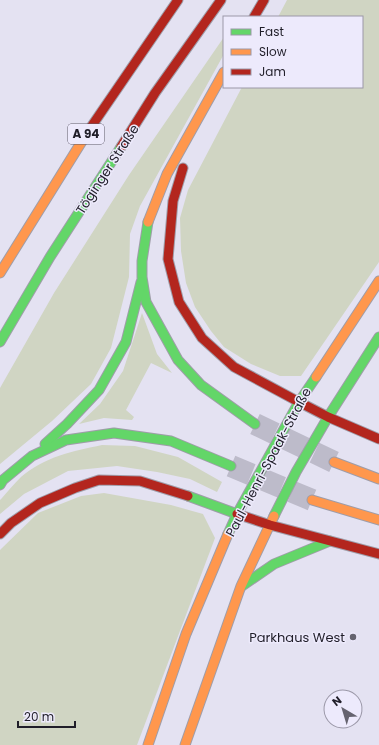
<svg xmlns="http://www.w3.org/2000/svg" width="379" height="745" viewBox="0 0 379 745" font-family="Poppins,sans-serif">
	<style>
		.green { fill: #d0d5c3 }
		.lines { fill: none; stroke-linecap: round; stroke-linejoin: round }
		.highway-tunnel { stroke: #bdbbca; stroke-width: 22; stroke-dasharray: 22 11; stroke-linecap: butt }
		.fast-casing { stroke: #9f9da9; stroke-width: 11 }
		.slow-casing { stroke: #9f9da9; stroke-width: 11 }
		.jam-casing { stroke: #9f9da9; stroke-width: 11 }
		.fast { stroke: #63d668; stroke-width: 9 }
		.slow { stroke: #ff974d; stroke-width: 9 }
		.jam { stroke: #b3261e; stroke-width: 9 }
		.poi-dot { fill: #65636f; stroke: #edeafc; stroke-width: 1.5 }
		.labels { text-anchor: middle; stroke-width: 3; stroke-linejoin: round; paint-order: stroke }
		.shield { fill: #edeafc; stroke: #5e5b68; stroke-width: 1 }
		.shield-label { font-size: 12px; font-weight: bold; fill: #201e29 }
		.street-label { font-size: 13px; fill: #201e29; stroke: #edeafc }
		.poi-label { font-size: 13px; fill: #201e29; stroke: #edeafc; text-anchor: end }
	</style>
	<rect width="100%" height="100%" fill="#e4e2f2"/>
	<g class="green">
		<path d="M287 0H379V262L301 376H280L251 364 224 347 211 331 195 307 186 283 181 251 180 218 188 190 242 87H362V17H278Z"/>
		<path d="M224 37V54L140 206 130 234 129 277 111 348 91 384 52 421 0 464V388L54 293 129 175Z"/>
		<path d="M142 313 157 354 172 373 151 363 126 410 134 417 132 420 104 418 79 424 100 404 123 371Z"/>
		<path d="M102 445 135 446 178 457 222 482 217 492 190 479 157 472 117 466 68 471 24 494 0 514V500L2 498C8 491 14 484 21 477 44 457 73 451 102 445Z"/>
		<path d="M104 493 171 505 203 514 215 538 137 745H0V550L38 513 81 496Z"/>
	</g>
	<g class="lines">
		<g class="highway-tunnel">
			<path d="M255 424 334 462"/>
			<path d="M231 466 312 500"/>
		</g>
		<defs>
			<g id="fast">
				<path d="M148 222 142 261V277L146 302 178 360 201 385 255 424"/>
				<path d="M0 342 50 257 121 147"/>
				<path d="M45 444 67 424 99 390 126 342 141 282"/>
				<path d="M0 485 3 480 32 456 66 440 114 433 171 441 231 466"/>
				<path d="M188 496 237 514"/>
				<path d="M274 516 296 472 328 417 379 337"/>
				<path d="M228 534 237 514 299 402 316 377"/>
				<path d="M242 586 274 564 330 541"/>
			</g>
			<g id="slow">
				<path d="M148 222 167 174 224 72"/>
				<path d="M0 273 89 130"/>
				<path d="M316 377 379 281"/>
				<path d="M334 462 379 479"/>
				<path d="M312 500 379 520"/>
				<path d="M148 745 186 634 228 534"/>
				<path d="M185 745 241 586 274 516"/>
			</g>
			<g id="jam">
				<path d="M254 17 264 0"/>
				<path d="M89 130 178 0"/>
				<path d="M121 147 155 93 221 0"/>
				<path d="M183 168 173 201 168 259 179 302 202 338 234 367 299 402"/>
				<path d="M299 402 328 417 379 439"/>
				<path d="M237 514 270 525 379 554"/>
				<path d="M0 534 11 523 40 503 75 488 99 480 140 481 188 496"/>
			</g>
		</defs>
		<use href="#fast" class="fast-casing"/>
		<use href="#slow" class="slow-casing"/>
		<use href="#jam" class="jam-casing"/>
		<use href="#fast" class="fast"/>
		<use href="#slow" class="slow"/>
		<use href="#jam" class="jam"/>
	</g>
	<circle class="poi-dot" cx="353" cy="637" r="4"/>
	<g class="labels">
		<rect class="shield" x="68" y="124" width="36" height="20" rx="3"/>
		<g class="shield-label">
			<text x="86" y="138">A 94</text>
		</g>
		<g class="street-label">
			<text transform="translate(107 169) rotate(-57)" y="5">Töginger Straße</text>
			<text transform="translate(268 462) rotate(-62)" y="5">Paul-Henri-Spaak-Straße</text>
		</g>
		<g class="poi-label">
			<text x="345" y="642">Parkhaus West</text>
		</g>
	</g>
	<rect x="223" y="16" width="140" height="72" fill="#edeafc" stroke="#9b98a8"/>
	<rect x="231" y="29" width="20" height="6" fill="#63d668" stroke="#9b98a8"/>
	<text x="259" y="36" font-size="12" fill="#201e29">Fast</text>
	<rect x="231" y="49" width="20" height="6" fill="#ff974d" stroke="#9b98a8"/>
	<text x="259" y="56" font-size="12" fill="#201e29">Slow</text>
	<rect x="231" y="69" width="20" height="6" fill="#b3261e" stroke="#9b98a8"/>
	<text x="259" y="76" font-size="12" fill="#201e29">Jam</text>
	<g transform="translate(343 709) rotate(322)"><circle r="19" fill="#edeafc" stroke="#9b98a8"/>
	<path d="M0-3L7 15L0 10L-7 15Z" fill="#65636f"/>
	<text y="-6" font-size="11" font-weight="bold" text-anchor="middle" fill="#201e29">N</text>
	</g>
	<path d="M18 721v6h57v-6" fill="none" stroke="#201e29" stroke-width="2"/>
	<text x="24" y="721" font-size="12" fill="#201e29" stroke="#edeafc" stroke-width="3" paint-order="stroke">20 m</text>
</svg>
